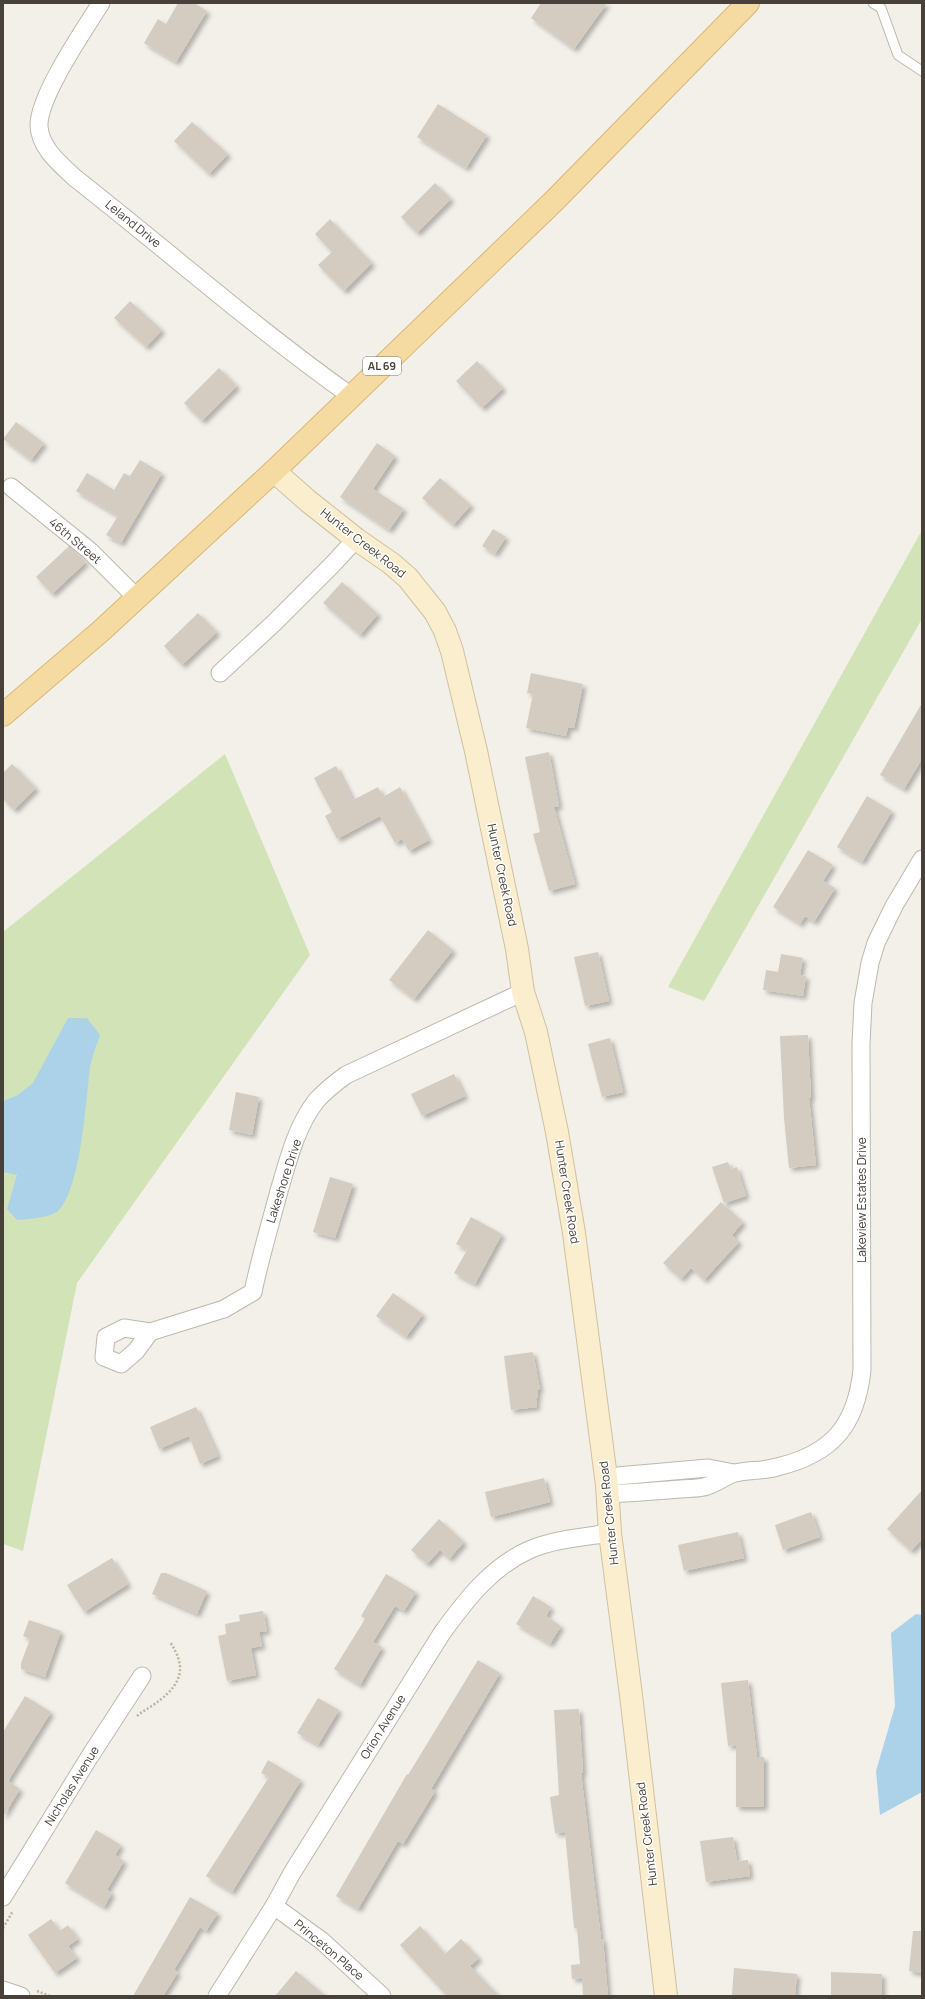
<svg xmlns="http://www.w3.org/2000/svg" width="925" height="1999" viewBox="0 0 925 1999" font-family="Manrope,sans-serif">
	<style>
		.green { fill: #d1e3b7 }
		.water { fill: #acd2ea }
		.building { fill: #d4ccc0; filter: url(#shadow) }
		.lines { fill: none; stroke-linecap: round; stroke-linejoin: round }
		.service-casing { stroke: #beb8ad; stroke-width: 11 }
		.minor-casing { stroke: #beb8ad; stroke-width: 19 }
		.secondary-casing { stroke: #cfc19e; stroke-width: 24 }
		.primary-casing { stroke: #d9b773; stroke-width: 24 }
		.path { stroke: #beb3a0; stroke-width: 2.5; stroke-dasharray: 2 2; stroke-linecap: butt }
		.service { stroke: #fff; stroke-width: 9 }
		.minor { stroke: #fff; stroke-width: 17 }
		.secondary { stroke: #faeece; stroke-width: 22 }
		.primary { stroke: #f5dba2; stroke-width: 22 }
		.labels { text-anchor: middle; stroke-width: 3; stroke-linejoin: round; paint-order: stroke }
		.shield { fill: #fff; stroke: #7e7a74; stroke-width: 1 }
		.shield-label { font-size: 11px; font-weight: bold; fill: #474139 }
		.street-label { font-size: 12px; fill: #474139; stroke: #fff }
	</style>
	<defs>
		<filter id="shadow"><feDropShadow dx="3.5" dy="3.5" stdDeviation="2" flood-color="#0004"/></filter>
	</defs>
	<rect width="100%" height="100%" fill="#f3f0ea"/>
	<g class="green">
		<path d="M922 530V619L704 1001 668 987Z"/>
		<path d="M225 754 310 955 77 1283 23 1551 3 1544V932Z"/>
	</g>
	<g class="water">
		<path d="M68 1018H87L100 1035C97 1045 92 1056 90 1067 86 1100 81 1189 58 1211 50 1218 27 1219 17 1220L7 1209 17 1175 3 1172V1101L18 1095 33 1083Z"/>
		<path d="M916 1614 922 1615V1792L880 1815 876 1771 895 1706 891 1633Z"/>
	</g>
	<g class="building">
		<path d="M178 3H194L207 11 176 62 144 43 158 19 166 24Z"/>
		<path d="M541 3H607L574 49 531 18Z"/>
		<path d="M438 104 487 135 466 168 417 137Z"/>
		<path d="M192 122 228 154 209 174 174 141Z"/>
		<path d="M435 183 451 199 417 233 401 217Z"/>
		<path d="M330 219 372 263 344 291 318 265 332 252 315 234Z"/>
		<path d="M130 301 162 330 146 347 114 318Z"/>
		<path d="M477 361 503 388 482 408 456 381Z"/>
		<path d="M219 368 237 386 202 421 184 403Z"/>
		<path d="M16 422 44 443 31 460 3 439Z"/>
		<path d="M377 443 395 456 373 489 404 509 389 530 340 497Z"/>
		<path d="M140 460 162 473 121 543 106 535 118 516 76 491 87 473 114 490 124 473 130 476Z"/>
		<path d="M440 478 471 505 453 525 422 498Z"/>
		<path d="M493 529 506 537 495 554 482 546Z"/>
		<path d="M69 546 86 562 52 594 36 577Z"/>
		<path d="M342 582 378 614 360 635 323 603Z"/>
		<path d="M198 613 217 632 182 665 164 646Z"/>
		<path d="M531 673 583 684 574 728 568 727 566 736 526 728 533 694 527 693Z"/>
		<path d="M922 703V759L904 789 880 775Z"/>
		<path d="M549 752 559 806 554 807 575 884 549 891 533 834 540 832 525 757Z"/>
		<path d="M12 764 36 788 14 810 3 799V773Z"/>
		<path d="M336 766 353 800 378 787 383 797 400 787 429 840 409 851 402 839 395 843 380 816 337 839 325 816 332 812 314 778Z"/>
		<path d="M867 796 892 811 862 862 837 847Z"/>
		<path d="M808 850 833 865 823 881 835 888 814 922 805 916 800 924 773 907Z"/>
		<path d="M428 930 453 950 414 999 389 980Z"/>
		<path d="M598 952 609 1001 585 1006 574 957Z"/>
		<path d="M781 954 803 958 800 975 806 976 803 996 763 990 766 970 778 972Z"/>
		<path d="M808 1035 811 1098H809L816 1165 789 1168 784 1118 780 1036Z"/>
		<path d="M610 1038 623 1092 602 1097 588 1044Z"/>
		<path d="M454 1074 465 1096 422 1116 411 1094Z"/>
		<path d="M236 1092 259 1097 252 1135 229 1130Z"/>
		<path d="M728 1162 731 1169 737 1167 746 1196 724 1203 712 1167Z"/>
		<path d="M330 1177 353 1184 335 1238 313 1232Z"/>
		<path d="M721 1202 743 1222 732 1235 739 1242 704 1280 691 1268 681 1279 663 1263Z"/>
		<path d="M471 1217 502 1234 475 1284 454 1273 467 1250 456 1244Z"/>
		<path d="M393 1293 423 1314 406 1337 376 1316Z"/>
		<path d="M533 1352 540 1390H537L538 1398H536L537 1407 511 1410 504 1356Z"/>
		<path d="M196 1407 218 1456 200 1464 189 1436 159 1449 150 1427Z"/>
		<path d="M544 1478 550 1502 491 1517 485 1492Z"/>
		<path d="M922 1490V1539L911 1551 887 1529Z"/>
		<path d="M811 1512 820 1537 783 1550 775 1525Z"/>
		<path d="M439 1519 464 1542 449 1559 440 1550 427 1564 411 1550Z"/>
		<path d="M738 1532 744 1558 684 1571 678 1545Z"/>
		<path d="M112 1558 128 1584 84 1612 67 1585Z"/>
		<path d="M161 1573H166L207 1591 197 1614 152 1594Z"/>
		<path d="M386 1574 416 1592 404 1611 395 1606 373 1642 382 1647 360 1685 334 1669 365 1619 361 1616Z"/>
		<path d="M533 1596 551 1607 546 1616 561 1626 550 1644 516 1624Z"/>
		<path d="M263 1611 267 1631 259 1632 262 1646 251 1648 256 1675 227 1681 218 1636 226 1634 225 1624 240 1621 239 1615Z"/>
		<path d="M29 1620 61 1631 45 1677 21 1669V1663L30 1639 23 1636Z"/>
		<path d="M478 1660 500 1673 431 1789 435 1791 403 1844 398 1841 358 1909 336 1896 407 1774 408 1775Z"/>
		<path d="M748 1680 757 1757H764V1807H736V1745L728 1746 721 1683Z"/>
		<path d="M25 1696 51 1712 8 1781 20 1789 3 1817V1732Z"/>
		<path d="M318 1698 339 1710 318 1745 297 1733Z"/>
		<path d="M579 1709 583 1773H581L601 1939H603L608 1996H583L582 1978 572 1979 571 1965 580 1964 577 1928H574L565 1832 555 1833 550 1797 559 1795 554 1710Z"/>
		<path d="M268 1760 301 1780 232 1892 206 1876 269 1777 261 1773Z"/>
		<path d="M96 1830 121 1845 115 1855 124 1861 107 1890 112 1893 104 1907 65 1883Z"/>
		<path d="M733 1837 737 1861 748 1860 750 1876 706 1882 700 1841Z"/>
		<path d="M190 1897 218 1913 206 1931 200 1927 174 1970 178 1972 163 1996H133Z"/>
		<path d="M51 1919 60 1931 68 1925 78 1939 68 1946 77 1958 55 1973 28 1935Z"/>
		<path d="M420 1926 445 1954 461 1939 479 1958 470 1966 499 1996H447L400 1945Z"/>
		<path d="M913 1931H922V1973L909 1971Z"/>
		<path d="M734 1968 797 1974 795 1996 732 1995Z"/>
		<path d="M296 1971 326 1996H275Z"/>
		<path d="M831 1972 882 1974V1996L831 1995Z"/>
	</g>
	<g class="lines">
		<defs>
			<path id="service" d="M873 3 881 8 898 55 922 71"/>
			<g id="minor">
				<path d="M101 3C84 30 38 97 39 126 40 148 60 164 75 178 167 250 255 328 351 396"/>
				<path d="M11 487 90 551 137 598"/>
				<path d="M220 673 274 623 332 565 356 539"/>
				<path d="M124 1328 150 1332 136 1351 121 1364 104 1357 106 1337Z"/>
				<path d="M150 1332 224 1309 253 1292C260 1258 270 1225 279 1191 288 1161 296 1127 316 1101 325 1091 335 1083 346 1075L523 992"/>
				<path d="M606 1477 708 1468 734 1473"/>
				<path d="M607 1494C632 1493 656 1491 680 1489 689 1488 699 1489 707 1486 717 1483 725 1476 735 1473 749 1470 763 1471 777 1467 832 1454 856 1426 862 1370L861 1044 863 1003 870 963 876 943 894 906 922 859"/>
				<path d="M3 1897 90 1756 142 1676"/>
				<path d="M274 1906 322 1941 382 1996"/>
				<path d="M3 1990 21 1996"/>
				<path d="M217 1996 274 1906 292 1873 442 1633C466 1600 491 1567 529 1550 554 1539 584 1537 610 1533"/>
			</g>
			<path id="secondary" d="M274 471 308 501 356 539 392 564 408 578 435 612 445 631 452 651 476 751 517 949 523 992 536 1032 557 1132 574 1233 607 1485 610 1533 631 1695 666 1996"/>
			<path id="primary" d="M3 715 101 631 274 471 555 200 748 3"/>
		</defs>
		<use href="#service" class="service-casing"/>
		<use href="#minor" class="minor-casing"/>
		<use href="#secondary" class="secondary-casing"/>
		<use href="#primary" class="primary-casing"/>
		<g class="path">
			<path d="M137 1716C144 1710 153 1706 160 1700 183 1682 186 1666 170 1642"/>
			<path d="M3 1928 13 1911"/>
			<path d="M37 1991 50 1996"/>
		</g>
		<use href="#service" class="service"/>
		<use href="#minor" class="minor"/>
		<use href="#secondary" class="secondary"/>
		<use href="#primary" class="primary"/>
	</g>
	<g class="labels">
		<rect class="shield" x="363" y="357" width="38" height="18" rx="3"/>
		<g class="shield-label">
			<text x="382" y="370">AL 69</text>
		</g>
		<g class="street-label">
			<text transform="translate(133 224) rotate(39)" y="4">Leland Drive</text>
			<text transform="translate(75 541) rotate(40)" y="4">46th Street</text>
			<text transform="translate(363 543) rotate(38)" y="4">Hunter Creek Road</text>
			<text transform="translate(502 875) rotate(78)" y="4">Hunter Creek Road</text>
			<text transform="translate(284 1181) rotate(-72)" y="4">Lakeshore Drive</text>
			<text transform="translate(567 1192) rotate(81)" y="4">Hunter Creek Road</text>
			<text transform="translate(862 1200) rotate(-90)" y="4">Lakeview Estates Drive</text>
			<text transform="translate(609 1513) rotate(-96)" y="4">Hunter Creek Road</text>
			<text transform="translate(383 1727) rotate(-58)" y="4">Orion Avenue</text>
			<text transform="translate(72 1786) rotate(-58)" y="4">Nicholas Avenue</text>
			<text transform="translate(647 1834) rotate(-97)" y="4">Hunter Creek Road</text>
			<text transform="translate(329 1950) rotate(40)" y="4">Princeton Place</text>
		</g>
	</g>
	<rect width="925" height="1999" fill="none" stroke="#474139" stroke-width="8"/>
</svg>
